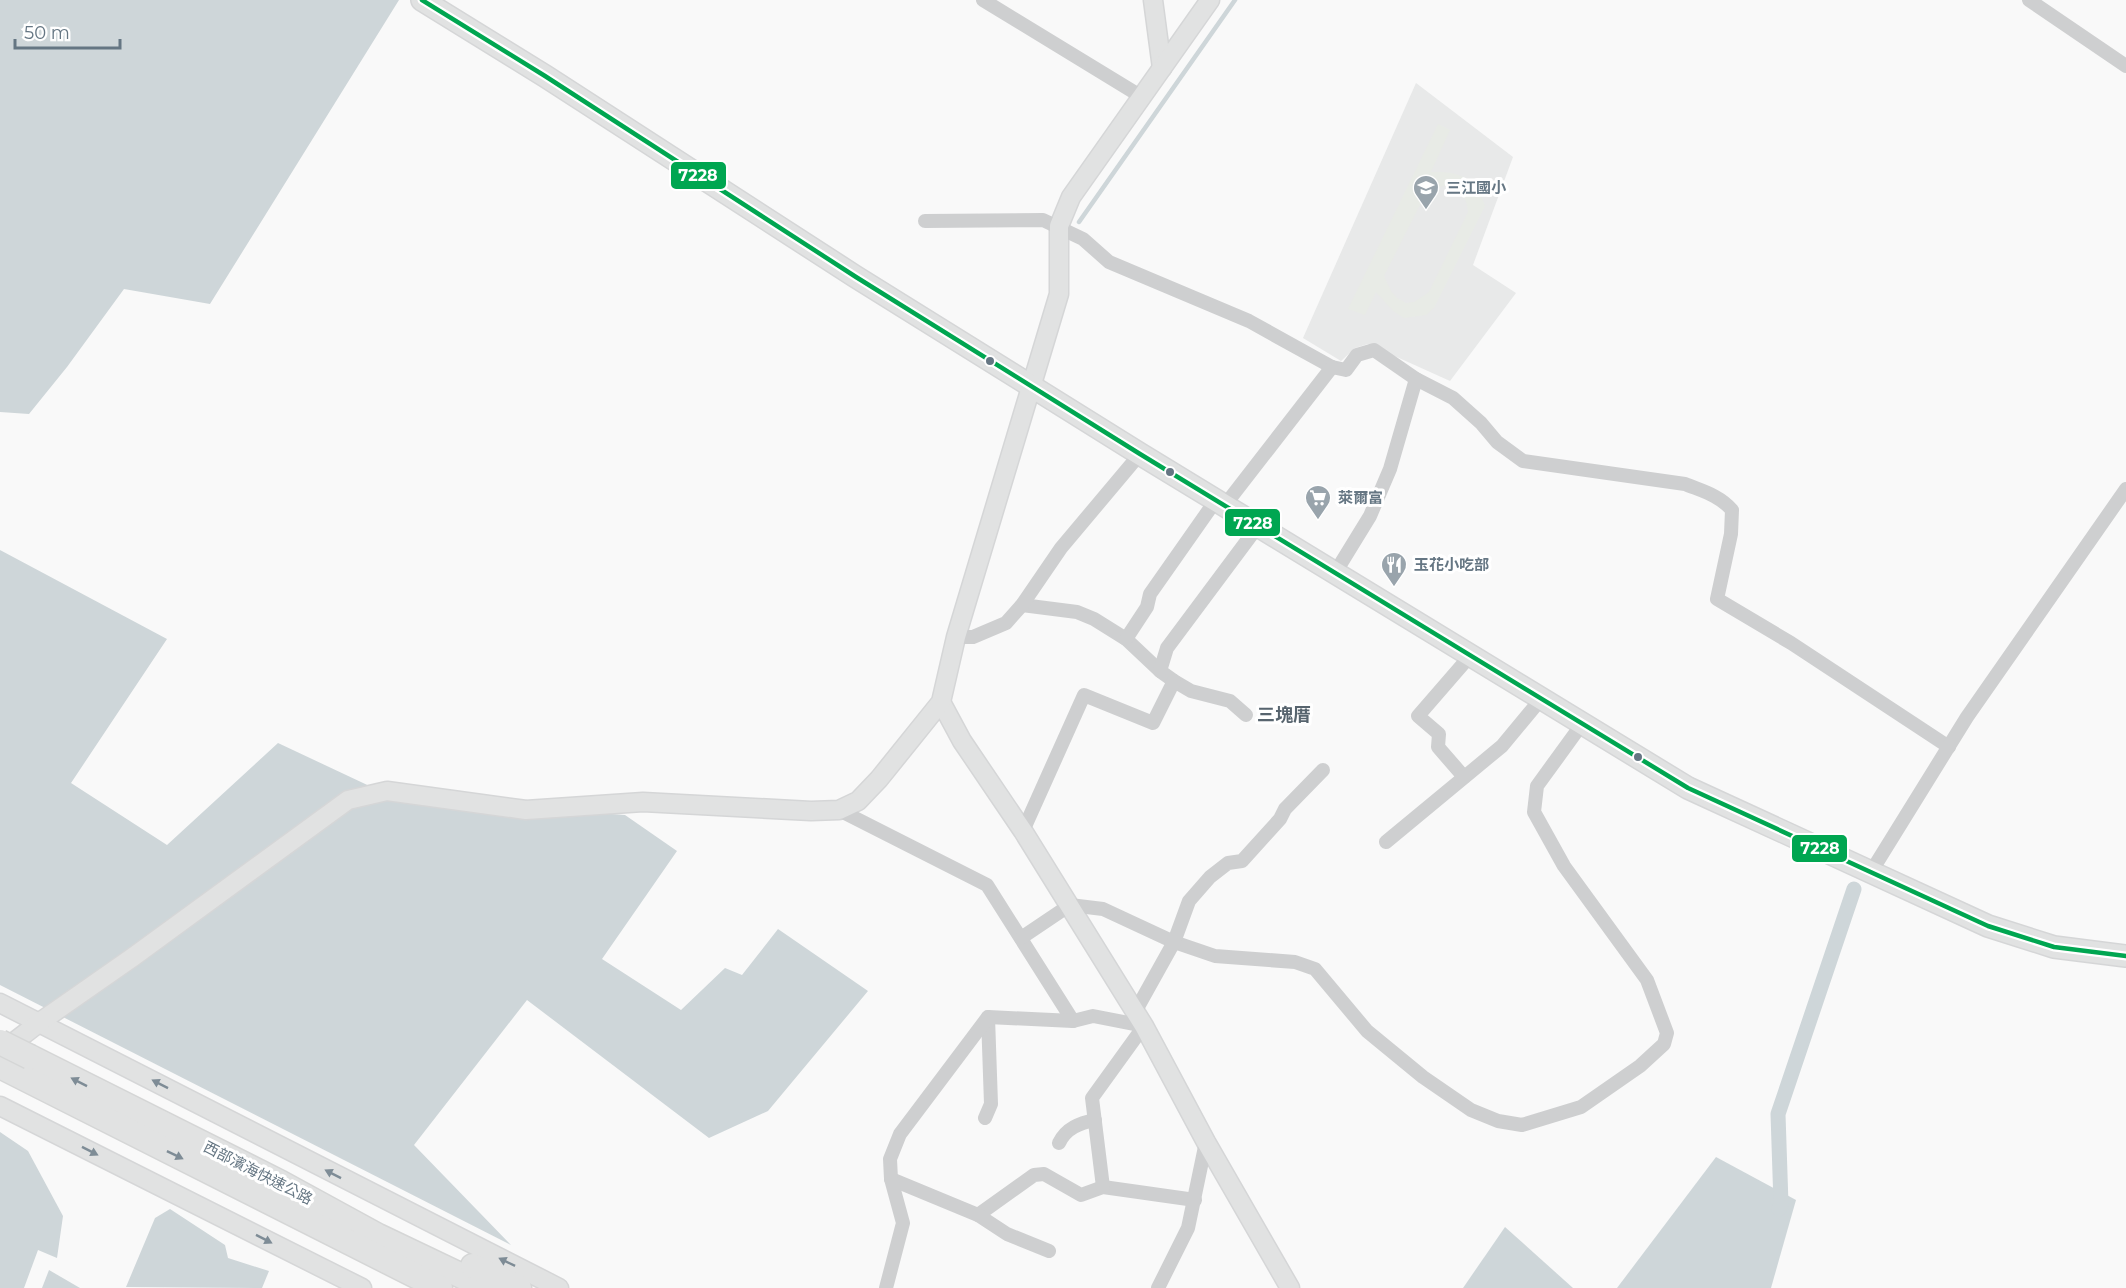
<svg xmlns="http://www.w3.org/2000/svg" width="2126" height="1288" viewBox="0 0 2126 1288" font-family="Montserrat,'Noto Sans TC',sans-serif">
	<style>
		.built { fill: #e8e9e9 }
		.green { fill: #e8ebe6; fill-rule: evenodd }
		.water { fill: #ced6d9 }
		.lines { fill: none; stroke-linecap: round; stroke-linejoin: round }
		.stream { stroke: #ced6d9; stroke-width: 4.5 }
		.canal { stroke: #ced6d9; stroke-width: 15 }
		.secondary-casing { stroke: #d5d6d7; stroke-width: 21 }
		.primary-casing { stroke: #d5d6d7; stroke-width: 24 }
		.highway-casing { stroke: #d5d6d6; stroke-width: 27 }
		.street { stroke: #cecfd0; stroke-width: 14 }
		.secondary { stroke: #e1e2e2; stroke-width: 18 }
		.primary { stroke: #e1e2e2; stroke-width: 21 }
		.highway { stroke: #e1e2e2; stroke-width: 24 }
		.highway-bridge-casing { stroke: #d5d6d6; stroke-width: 27; stroke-linecap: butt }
		.highway-bridge { stroke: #e1e2e2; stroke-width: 24 }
		.bus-1-casing { stroke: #fff; stroke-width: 9 }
		.bus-1 { stroke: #00a651; stroke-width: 4.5 }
		.oneway { fill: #7e8c96 }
		.bus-dot { fill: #657683; stroke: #fff; stroke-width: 2 }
		.labels { text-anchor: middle; stroke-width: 6; stroke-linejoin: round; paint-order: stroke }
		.poi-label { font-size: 15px; font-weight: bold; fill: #657683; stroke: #fff; text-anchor: start }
		.street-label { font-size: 15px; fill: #657683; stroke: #fff }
		.quarter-label { font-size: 18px; font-weight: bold; fill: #57646e; stroke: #fff }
		.line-badge { stroke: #fff; stroke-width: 2 }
		.badge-label { font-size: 16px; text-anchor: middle; font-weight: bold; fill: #fff }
	</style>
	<rect width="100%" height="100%" fill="#f9f9f9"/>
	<path class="built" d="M1416 83 1513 157 1473 265 1516 293 1450 381 1368 344 1355 348 1341 361 1303 338Z"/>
	<path class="green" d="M1438 124 1450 130 1431 172C1458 171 1477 177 1485 206L1434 308 1426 315 1404 318 1393 311 1376 292 1365 315 1348 309ZM1443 186C1459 189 1467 195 1468 212L1429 292 1414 302 1406 303 1397 298 1391 291 1384 276 1427 191Z"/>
	<g class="water">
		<path d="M0 0H399L210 304 124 289 67 367 29 414 0 412Z"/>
		<path d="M0 550 167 639 71 783 167 845 278 743 395 798 625 815 677 851 602 959 681 1010 725 968 742 975 778 929 868 991 768 1111 709 1138 527 1000 414 1145 511 1245 0 985Z"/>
		<path d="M0 1132 28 1151 63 1216 57 1258 38 1250 24 1288H0Z"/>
		<path d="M1716 1157 1796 1200 1771 1288H1617Z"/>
		<path d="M170 1209 225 1245 228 1258 269 1271 262 1288 126 1287 155 1218Z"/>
		<path d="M1505 1227 1573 1288H1463Z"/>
		<path d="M49 1270 80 1288H42Z"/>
	</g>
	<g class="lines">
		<path class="stream" d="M1079 222 1235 0"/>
		<path class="canal" d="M1779 1209 1781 1204 1778 1114 1854 889"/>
		<defs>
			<g id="secondary">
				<path d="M1153 0 1162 68"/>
				<path d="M941 702 962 741 1023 831 1144 1026 1206 1142 1290 1288"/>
				<path d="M0 1003 559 1288"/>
				<path d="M1 1052 40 1022 133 957 348 800 387 791 526 810 643 802 811 811 839 810 858 801 879 779 941 702 956 637 1059 294V226L1071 197 1210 0"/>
				<path d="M0 1106 362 1288"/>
			</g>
			<path id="primary" d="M422 0 545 76 856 277 1140 454 1688 788 1988 926 2054 947 2126 956"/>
			<g id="highway">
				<path d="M30 1057 281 1183 378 1236 487 1288"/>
				<path d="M0 1066 440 1288"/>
				<path d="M473 1266 519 1288"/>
			</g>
		</defs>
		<use href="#secondary" class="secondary-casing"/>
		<use href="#primary" class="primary-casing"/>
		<use href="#highway" class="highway-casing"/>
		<g class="street">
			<path d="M983 0 1142 97"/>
			<path d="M2029 0 2126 66"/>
			<path d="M925 221 1043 220 1083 239 1109 262 1249 321 1332 367 1346 370 1357 355 1374 350 1416 379 1453 398 1481 423 1497 442 1523 461 1685 484C1702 491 1719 495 1732 510L1731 534 1717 599 1791 643 1949 747"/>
			<path d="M1225 505 1332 367"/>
			<path d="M1335 573 1370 516 1390 469 1416 379"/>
			<path d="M1022 605 1077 612 1094 619 1126 639 1160 671 1174 681 1191 691 1230 701 1246 715"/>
			<path d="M956 637H973L1006 623 1022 605 1061 548 1140 454"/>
			<path d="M1126 639 1147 607 1150 594 1216 500"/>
			<path d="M1160 671 1167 648 1258 526"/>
			<path d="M1464 777 1438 747 1439 734 1418 716 1470 656"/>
			<path d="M839 810 987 885 1073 1021"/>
			<path d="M1023 831 1084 695 1153 723 1174 681"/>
			<path d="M1386 842 1502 746 1541 699"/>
			<path d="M1871 872 1967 717 2126 489"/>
			<path d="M1021 938 1070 905 1103 909 1174 942 1215 956 1295 962 1315 969 1367 1031 1423 1077 1471 1110 1498 1121 1522 1125 1581 1107 1640 1066 1664 1044 1667 1033 1647 980 1564 866 1534 812 1537 786 1582 724"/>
			<path d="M1135 1012 1174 942 1189 901 1210 877 1228 863 1242 861 1280 819 1285 809 1323 770"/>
			<path d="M985 1118 991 1104 988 1017"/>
			<path d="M1059 1143C1066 1128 1080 1123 1095 1120"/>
			<path d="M891 1179 978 1215 1034 1175 1044 1174 1081 1195 1103 1187 1195 1200"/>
			<path d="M978 1215 1007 1234 1049 1251"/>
			<path d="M886 1288 903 1223 891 1179 890 1159 900 1134 988 1017 1073 1021 1093 1016 1144 1026 1092 1098 1103 1187"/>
			<path d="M1158 1288 1188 1228 1206 1142"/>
		</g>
		<use href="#secondary" class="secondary"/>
		<use href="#primary" class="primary"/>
		<use href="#highway" class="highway"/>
		<defs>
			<path id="highway-bridge" d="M0 1042 30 1057"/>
		</defs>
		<use href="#highway-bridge" class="highway-bridge-casing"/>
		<use href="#highway-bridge" class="highway-bridge"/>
		<defs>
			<path id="bus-1" d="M422 0 545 76 856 277 1140 454 1688 788 1988 926 2054 947 2126 956"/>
		</defs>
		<use href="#bus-1" class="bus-1-casing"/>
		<use href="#bus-1" class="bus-1"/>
	</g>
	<defs><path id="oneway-solid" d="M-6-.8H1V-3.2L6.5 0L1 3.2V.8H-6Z" transform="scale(1.5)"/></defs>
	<g class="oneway">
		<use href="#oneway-solid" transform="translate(79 1082) rotate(-153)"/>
		<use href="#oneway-solid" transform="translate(160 1084) rotate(-153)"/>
		<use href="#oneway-solid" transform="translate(90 1151) rotate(27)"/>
		<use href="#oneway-solid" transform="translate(175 1155) rotate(26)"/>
		<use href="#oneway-solid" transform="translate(333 1174) rotate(-153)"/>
		<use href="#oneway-solid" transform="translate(264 1239) rotate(27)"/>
		<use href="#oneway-solid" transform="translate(507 1262) rotate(-154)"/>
	</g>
	<defs>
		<symbol id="school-pin" viewBox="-11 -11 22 30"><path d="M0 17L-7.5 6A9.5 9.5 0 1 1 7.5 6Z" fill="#99a4ac" stroke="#fff"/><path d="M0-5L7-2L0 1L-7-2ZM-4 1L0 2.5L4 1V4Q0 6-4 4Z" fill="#fff"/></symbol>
		<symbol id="supermarket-pin" viewBox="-11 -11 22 30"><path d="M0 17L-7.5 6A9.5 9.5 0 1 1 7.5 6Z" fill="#99a4ac" stroke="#fff"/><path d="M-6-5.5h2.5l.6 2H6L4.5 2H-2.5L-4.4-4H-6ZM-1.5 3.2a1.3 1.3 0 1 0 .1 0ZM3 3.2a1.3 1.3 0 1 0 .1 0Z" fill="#fff"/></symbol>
		<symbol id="restaurant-pin" viewBox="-11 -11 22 30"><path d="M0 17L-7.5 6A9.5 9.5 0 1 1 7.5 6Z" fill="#99a4ac" stroke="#fff"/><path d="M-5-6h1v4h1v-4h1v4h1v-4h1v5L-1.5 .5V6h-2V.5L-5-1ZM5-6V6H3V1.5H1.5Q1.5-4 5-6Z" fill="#fff"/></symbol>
	</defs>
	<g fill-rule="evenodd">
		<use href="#school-pin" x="1411" y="173" width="30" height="40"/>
		<use href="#supermarket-pin" x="1303" y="483" width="30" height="40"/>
		<use href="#restaurant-pin" x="1379" y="550" width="30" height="40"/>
	</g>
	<g class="bus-dot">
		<circle cx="990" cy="361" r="5"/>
		<circle cx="1170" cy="472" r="5"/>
		<circle cx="1638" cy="757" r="5"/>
	</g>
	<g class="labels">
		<g class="poi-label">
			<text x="1446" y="193">三江國小</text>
			<text x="1338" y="503">萊爾富</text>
			<text x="1414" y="570">玉花小吃部</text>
		</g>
		<g class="street-label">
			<text transform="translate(258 1173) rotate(27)" y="5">西部濱海快速公路</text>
		</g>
		<g class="quarter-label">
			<text x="1284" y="721">三塊厝</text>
		</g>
	</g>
	<g class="line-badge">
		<rect x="670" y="161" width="57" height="29" rx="6" fill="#00a651"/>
		<rect x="1224" y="508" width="57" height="29" rx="6" fill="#00a651"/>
		<rect x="1791" y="834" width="57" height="29" rx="6" fill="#00a651"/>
	</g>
	<g class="badge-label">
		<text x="698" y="181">7228</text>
		<text x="1253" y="529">7228</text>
		<text x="1820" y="854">7228</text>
	</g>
	<path d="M15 39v9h105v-9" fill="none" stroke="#657683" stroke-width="3"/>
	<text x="24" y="39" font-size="18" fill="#657683" stroke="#ffffff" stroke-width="4.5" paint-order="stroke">50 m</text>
</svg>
